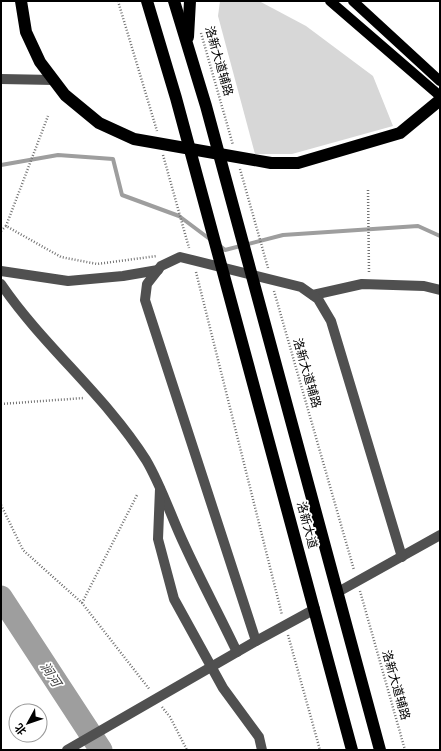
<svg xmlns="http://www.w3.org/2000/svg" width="441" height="751" viewBox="0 0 441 751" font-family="'DM Sans','Noto Sans SC',sans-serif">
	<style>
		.green { fill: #d7d7d7 }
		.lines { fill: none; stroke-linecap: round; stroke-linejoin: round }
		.stream { stroke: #9e9e9e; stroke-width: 4 }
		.river { stroke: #9e9e9e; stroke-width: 23 }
		.path { stroke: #727272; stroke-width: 2.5; stroke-dasharray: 1 2; stroke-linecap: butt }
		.minor { stroke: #505050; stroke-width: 10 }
		.major { stroke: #000; stroke-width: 10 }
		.highway { stroke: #000; stroke-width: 12 }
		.labels { text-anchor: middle; stroke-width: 3.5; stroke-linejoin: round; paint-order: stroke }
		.street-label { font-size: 12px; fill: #000; stroke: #fff }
		.water-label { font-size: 13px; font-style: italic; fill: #3f3f3f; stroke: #fff }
	</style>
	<rect width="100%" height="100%" fill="#fff"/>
	<path class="green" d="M220 1H259L306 26 373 76 393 126 292 154H255L218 16Z"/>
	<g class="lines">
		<g class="stream">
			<path d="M1 165 58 155 113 159 122 195 179 216 211 240"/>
			<path d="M219 245 225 250 283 235 418 226 440 236"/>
		</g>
		<path class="river" d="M1 597 101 750"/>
		<g class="path">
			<path d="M118 1 157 131"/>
			<path d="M201 33 233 145"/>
			<path d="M163 155 189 248"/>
			<path d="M240 169 268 268"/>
			<path d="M368 190 369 273"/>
			<path d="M6 226 48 116"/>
			<path d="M1 231 6 226 61 257 97 264 157 256"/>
			<path d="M196 272 282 615"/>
			<path d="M274 291 354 570"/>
			<path d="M1 404 84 398"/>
			<path d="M1 505 23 550 82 603 150 690"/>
			<path d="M360 591 405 750"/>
			<path d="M82 603 137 495"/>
			<path d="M288 635 320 750"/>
			<path d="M162 707 170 717 187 750"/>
		</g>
		<g class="minor">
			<path d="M1 79 54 80"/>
			<path d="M1 271 68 281 123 276 158 270"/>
			<path d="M1 284C44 347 105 395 146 460 162 487 171 517 185 546 201 581 220 616 237 652"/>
			<path d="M313 295 362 284 424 286 440 290"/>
			<path d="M160 489 158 539 174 599 223 688 259 737 262 750"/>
			<path d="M338 592 440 535"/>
			<path d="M256 641 145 300 147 284 161 266 180 257 301 287 318 299 331 321 402 557"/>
			<path d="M67 750 256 641 315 609"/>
		</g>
		<g class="major">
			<path d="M330 1 440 96"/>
			<path d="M353 1 440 81"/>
		</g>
		<g class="highway">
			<path d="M21 1 26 32 40 62 65 95 99 123 134 139 271 163H298L400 133 440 100"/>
			<path d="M147 1 176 98 352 750"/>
			<path d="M174 1 206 106 380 750"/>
			<path d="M188 37 190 1"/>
		</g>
	</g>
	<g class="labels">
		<g class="street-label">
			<text transform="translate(219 61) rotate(74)" y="4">洛新大道辅路</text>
			<text transform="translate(307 373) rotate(74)" y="4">洛新大道辅路</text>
			<text transform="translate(307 525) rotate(75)" y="4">洛新大道</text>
			<text transform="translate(396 685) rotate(74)" y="4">洛新大道辅路</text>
		</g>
		<g class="water-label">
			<text transform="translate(51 674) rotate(57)" y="5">涧河</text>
		</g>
	</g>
	<rect width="441" height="751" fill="none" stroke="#000000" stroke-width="4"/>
	<g transform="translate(28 723) rotate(230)"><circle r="19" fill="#ffffff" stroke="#999999"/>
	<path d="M0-3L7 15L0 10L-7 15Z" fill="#000000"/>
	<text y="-6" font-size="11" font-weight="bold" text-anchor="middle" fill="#000000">北</text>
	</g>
</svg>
